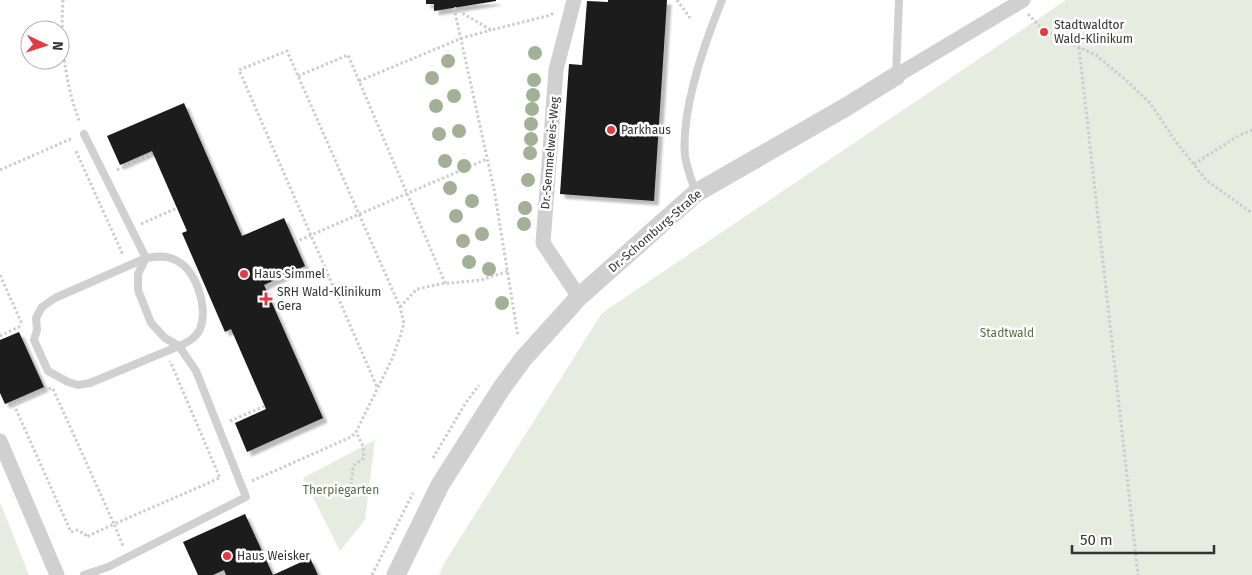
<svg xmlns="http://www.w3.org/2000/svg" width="1252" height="575" viewBox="0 0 1252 575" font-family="'Fira Sans',sans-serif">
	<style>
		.green { fill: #e6ecdf }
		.building { fill: #1a1a1a; filter: url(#shadow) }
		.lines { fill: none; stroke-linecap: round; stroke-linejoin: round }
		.path { stroke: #cdcdcd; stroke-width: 3; stroke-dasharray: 2.5 2.5; stroke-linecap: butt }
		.service { stroke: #d0d0d0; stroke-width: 8 }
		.minor { stroke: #d0d0d0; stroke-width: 15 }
		.tertiary { stroke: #d0d0d0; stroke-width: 19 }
		.tree { fill: #a2b095 }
		.poi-dot { fill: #e63946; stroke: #fff; stroke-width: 2 }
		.labels { text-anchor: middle; stroke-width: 5; stroke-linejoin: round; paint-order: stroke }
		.poi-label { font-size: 12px; fill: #333; stroke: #fff; text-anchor: start }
		.street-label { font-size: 12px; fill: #333; stroke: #fff }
		.park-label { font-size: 12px; fill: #56703f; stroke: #fff }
	</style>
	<defs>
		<filter id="shadow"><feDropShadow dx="4.5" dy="4.5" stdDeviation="1" flood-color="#0004"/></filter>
	</defs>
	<rect width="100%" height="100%" fill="#fff"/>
	<g class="green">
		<path d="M1066 0H1252V575H439L445 562 602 313Z"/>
		<path d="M375 440 365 520 340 551 303 478Z"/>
		<path d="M0 502 29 575H0Z"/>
	</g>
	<g class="building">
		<path d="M426 0H496V1L434 11V4H426Z"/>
		<path d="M608 0H667L654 201 560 194 569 64 582 65 587 1 608 2Z"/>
		<path d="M184 103 242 236 284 218 305 266 264 285 323 418 247 452 235 423 266 409 231 329 225 332 182 233 187 231 152 151 120 165 107 136Z"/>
		<path d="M19 332 44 387 5 404 0 393V340Z"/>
		<path d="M245 514 273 575H226L224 570 213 575H198L183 542Z"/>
		<path d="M310 558 318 575H273Z"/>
	</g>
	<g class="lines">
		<g class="path">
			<path d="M63 0C60 42 65 84 80 123"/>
			<path d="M677 0 690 18"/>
			<path d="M454 8 494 189 518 336"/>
			<path d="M454 8 491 30 547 16 554 13"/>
			<path d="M1028 14 1040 27 1065 41 1096 55 1128 82 1150 103 1176 142 1206 180 1252 213"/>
			<path d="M1079 47 1138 575"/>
			<path d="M298 76 348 55 446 285"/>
			<path d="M359 81 462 38 491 30"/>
			<path d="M76 151 123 255"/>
			<path d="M1194 164 1238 136 1252 130"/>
			<path d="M0 170 73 138"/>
			<path d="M117 170 153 154"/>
			<path d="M141 224 177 208"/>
			<path d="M295 242 487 159"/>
			<path d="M0 275 22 324"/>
			<path d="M400 307 417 289 440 284 481 280 508 271"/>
			<path d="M0 336 23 325"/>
			<path d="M51 388 14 405 71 532 77 530 85 534 86 537 114 524 123 546"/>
			<path d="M53 389 114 524 220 478 170 361"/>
			<path d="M230 421 265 406"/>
			<path d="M433 458 465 404 479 385"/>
			<path d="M252 481 351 437 356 432 392 359 400 337 404 323 400 307 287 51 239 70 377 387"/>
			<path d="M351 485 353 466 364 458 363 446 356 432"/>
			<path d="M372 575 413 493"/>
		</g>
		<g class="service">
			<path d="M896 76 899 0"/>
			<path d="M84 134 146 258C155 257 164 255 173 259 196 267 209 308 200 329 196 338 188 342 179 346L196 371 246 497 108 567 84 575"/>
			<path d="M696 193C692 181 687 169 685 156 681 110 705 42 722 0"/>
			<path d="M146 258 138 274V290L151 323 165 338 179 346 90 383 78 385 68 382 48 371 34 340 37 330 36 318 42 307 55 298Z"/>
		</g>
		<g class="minor">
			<path d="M574 0 556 70 543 243 579 297"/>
			<path d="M896 76 1023 0"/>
			<path d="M0 441 57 575"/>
		</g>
		<path class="tertiary" d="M396 575 440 485 501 389 523 359 579 297 696 193 846 107 896 76"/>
	</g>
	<g class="tree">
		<circle cx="535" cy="53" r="7"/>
		<circle cx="448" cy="61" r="7"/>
		<circle cx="432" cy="78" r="7"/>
		<circle cx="534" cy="80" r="7"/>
		<circle cx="533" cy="95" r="7"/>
		<circle cx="454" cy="96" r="7"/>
		<circle cx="436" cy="106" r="7"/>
		<circle cx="532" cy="109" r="7"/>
		<circle cx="531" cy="124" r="7"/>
		<circle cx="459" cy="131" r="7"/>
		<circle cx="439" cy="134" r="7"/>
		<circle cx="531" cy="139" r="7"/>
		<circle cx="530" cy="153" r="7"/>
		<circle cx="445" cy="161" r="7"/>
		<circle cx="464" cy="166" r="7"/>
		<circle cx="528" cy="180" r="7"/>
		<circle cx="450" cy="188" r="7"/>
		<circle cx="472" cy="201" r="7"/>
		<circle cx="525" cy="208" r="7"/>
		<circle cx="456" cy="216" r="7"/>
		<circle cx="524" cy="224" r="7"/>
		<circle cx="482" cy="234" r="7"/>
		<circle cx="463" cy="241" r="7"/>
		<circle cx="469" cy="262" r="7"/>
		<circle cx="489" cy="269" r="7"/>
		<circle cx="502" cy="303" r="7"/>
	</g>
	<g class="poi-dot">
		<circle cx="1044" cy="32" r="5"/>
		<circle cx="611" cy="130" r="5"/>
		<circle cx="244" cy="274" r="5"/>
		<path d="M263.5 291.5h5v5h5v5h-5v5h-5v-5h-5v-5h5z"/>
		<circle cx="227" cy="556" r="5"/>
	</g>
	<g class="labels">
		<g class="poi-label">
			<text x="1054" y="29">Stadtwaldtor<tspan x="1054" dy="14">Wald-Klinikum</tspan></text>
			<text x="621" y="134">Parkhaus</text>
			<text x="254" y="278">Haus Simmel</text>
			<text x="277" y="296">SRH Wald-Klinikum<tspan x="277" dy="14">Gera</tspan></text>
			<text x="237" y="560">Haus Weisker</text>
		</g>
		<g class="street-label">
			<text transform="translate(550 153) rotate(-85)" y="4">Dr.-Semmelweis-Weg</text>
			<text transform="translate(655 231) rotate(-41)" y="4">Dr.-Schomburg-Straße</text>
		</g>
		<g class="park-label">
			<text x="1007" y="337">Stadtwald</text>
			<text x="341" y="494">Therpiegarten</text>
		</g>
	</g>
	<g transform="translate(45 45) rotate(94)"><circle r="24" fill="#ffffff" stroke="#adadad"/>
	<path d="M0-4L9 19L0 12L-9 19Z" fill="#e63946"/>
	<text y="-8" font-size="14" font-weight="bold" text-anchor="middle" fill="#333333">N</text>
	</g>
	<path d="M1072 545v8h142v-8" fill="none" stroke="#333333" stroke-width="2.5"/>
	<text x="1080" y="545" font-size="15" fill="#333333" stroke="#ffffff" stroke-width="4" paint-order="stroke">50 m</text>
</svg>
